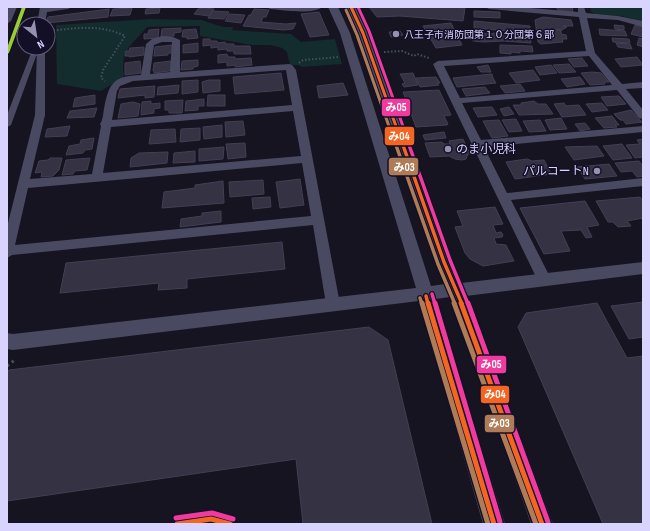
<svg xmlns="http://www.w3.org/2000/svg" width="650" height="531" viewBox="0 0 650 531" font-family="'Sofia Sans Condensed','Noto Sans JP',sans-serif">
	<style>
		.green { fill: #132c2d }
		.building { fill: #343243; stroke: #433f54 }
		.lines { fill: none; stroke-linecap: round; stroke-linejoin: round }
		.path-far1 { stroke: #44505f; stroke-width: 2; stroke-dasharray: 1.5 2; stroke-linecap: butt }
		.path { stroke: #44505f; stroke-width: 3; stroke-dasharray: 2.5 3.5; stroke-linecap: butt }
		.service { fill: #4a4962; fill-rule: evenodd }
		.pedestrian { fill: #4a4962; fill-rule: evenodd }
		.minor { fill: #4a4962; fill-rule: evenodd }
		.tertiary { fill: #4a4962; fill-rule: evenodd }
		.bus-1-far2-casing { stroke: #130f26; stroke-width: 5 }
		.bus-1-far1-casing { stroke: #130f26; stroke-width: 6 }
		.bus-1-casing { stroke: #130f26; stroke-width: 8 }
		.bus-2-far2-casing { stroke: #130f26; stroke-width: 5 }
		.bus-2-far1-casing { stroke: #130f26; stroke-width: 6 }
		.bus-2-casing { stroke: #130f26; stroke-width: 8 }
		.bus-3-far2-casing { stroke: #130f26; stroke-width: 5 }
		.bus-3-far1-casing { stroke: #130f26; stroke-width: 6 }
		.bus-3-casing { stroke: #130f26; stroke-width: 8 }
		.bus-1-far2 { stroke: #f26522; stroke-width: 3 }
		.bus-1-far1 { stroke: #f26522; stroke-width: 3.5 }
		.bus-1 { stroke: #f26522; stroke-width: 5 }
		.bus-2-far2 { stroke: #b07c57; stroke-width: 3 }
		.bus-2-far1 { stroke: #b07c57; stroke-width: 3.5 }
		.bus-2 { stroke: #b07c57; stroke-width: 5 }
		.bus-3-far2 { stroke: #f13a9d; stroke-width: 3 }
		.bus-3-far1 { stroke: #f13a9d; stroke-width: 3.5 }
		.bus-3 { stroke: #f13a9d; stroke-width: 5 }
		.rail-1-casing { stroke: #130f26; stroke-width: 3 }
		.rail-1 { fill: #9acd32; fill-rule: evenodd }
		.poi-dot { fill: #9591b1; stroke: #130f26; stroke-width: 1.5 }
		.labels { text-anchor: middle; stroke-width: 3; stroke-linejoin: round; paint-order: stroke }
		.far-poi-label { font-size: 10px; fill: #d9d4ff; stroke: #130f26; text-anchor: start }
		.poi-label { font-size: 12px; fill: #d9d4ff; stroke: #130f26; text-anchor: start }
		.line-badge { stroke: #130f26; stroke-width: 1.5 }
		.badge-label { font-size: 11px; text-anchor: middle; font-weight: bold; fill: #fff }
	</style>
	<rect width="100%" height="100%" fill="#161421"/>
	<g class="green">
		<path d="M590 7H643V21L621 16 596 14 591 12Z"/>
		<path d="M151 19 201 20 223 27H233L232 30 291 34 301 42 335 39 342 64 302 67 298 65H290L287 52 282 48 270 45H252L200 36V26L147 27C131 46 120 50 124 77L101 91 57 84 56 25Z"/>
	</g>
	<g class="building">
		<path d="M369 7H448L465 8 463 21 400 16 377 17Z"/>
		<path d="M556 7H572L573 12 558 10Z"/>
		<path d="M132 8 130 15 110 16 113 9Z"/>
		<path d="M160 8 159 13 145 14 146 9Z"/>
		<path d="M204 8 214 9 209 16 194 14 198 9Z"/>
		<path d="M109 9 108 17 46 23 48 17Z"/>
		<path d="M254 9 269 10 266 17H263L261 22 286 24 296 23 293 29 284 30 243 26 249 15H251Z"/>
		<path d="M213 11 229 12 224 19 208 18Z"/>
		<path d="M474 11 500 12V18L474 17Z"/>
		<path d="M319 12 329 35 310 37 301 14Z"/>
		<path d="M229 14 245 15 241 23 225 21Z"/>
		<path d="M543 17 571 20 573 26H563L567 27 562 30 557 29V30H561V34L566 35 567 39H562L563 42 541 44 538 42 535 20Z"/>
		<path d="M474 21 530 26V33L474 28Z"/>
		<path d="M451 23 462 45 436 48 423 26Z"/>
		<path d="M614 25 624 26V30L615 29Z"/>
		<path d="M635 25 643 27V37L631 34Z"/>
		<path d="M181 28V32L174 33V36L161 37 162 29Z"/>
		<path d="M159 29 158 38 144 39V34H148L149 30Z"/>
		<path d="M196 29 198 38 187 39V37H182L183 30Z"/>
		<path d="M599 29 625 31 627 36 600 35Z"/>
		<path d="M400 31 403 35 391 37 389 32Z"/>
		<path d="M502 33 530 36 531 43 503 41 484 42 473 41V34Z"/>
		<path d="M612 38 629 39 630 43 613 42Z"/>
		<path d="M639 38 643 39V47L637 45Z"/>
		<path d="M203 39H210V41H217L218 43 225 42 226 44H234V46H250L251 54H234V51H227V49L218 50V47L211 48V45L203 46Z"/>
		<path d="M198 43V52L183 53V45Z"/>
		<path d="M616 43 630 44 632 49 618 47Z"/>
		<path d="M172 45V53H168V55L154 56 155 47Z"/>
		<path d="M500 45 532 46 533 52 520 51V53L511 52V54L500 53Z"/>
		<path d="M144 47V55L129 57V56H125L126 51H129L130 48Z"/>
		<path d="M227 54 228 57H235V59L251 58 252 65 235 67V65L227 66V62L218 63V55Z"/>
		<path d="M637 57 643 65 621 67 615 59Z"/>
		<path d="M582 58 588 66 574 67 568 59Z"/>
		<path d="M198 60V66L194 67 193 69 181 70 182 61Z"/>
		<path d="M140 61 141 73 125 75V63Z"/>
		<path d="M171 61V70L169 71 154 73V71H153L154 63Z"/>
		<path d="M569 64 576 72 559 73 553 65Z"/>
		<path d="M488 65 491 72H481L477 67Z"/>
		<path d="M551 65 557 73 540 75 535 67Z"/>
		<path d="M533 70 540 80 516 83 509 73Z"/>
		<path d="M592 72 601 73 609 82H604L605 84 590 85 581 73Z"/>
		<path d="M281 73 284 90 235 94 233 77Z"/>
		<path d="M413 73 418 85 404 87 402 84 405 83 400 74Z"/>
		<path d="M492 74 493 78 496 83 457 87 453 78Z"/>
		<path d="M436 77 440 83H437L439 85 420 87 416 78Z"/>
		<path d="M580 77 585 84 567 87 561 79Z"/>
		<path d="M198 80V92L182 94V81Z"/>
		<path d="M209 80H220V91L203 93 202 82Z"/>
		<path d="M343 83 348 95 319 98 317 86Z"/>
		<path d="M520 84 525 91 505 93 500 86Z"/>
		<path d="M179 85 178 93 157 95 158 87Z"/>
		<path d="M155 86 154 97 145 98V95L118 98 120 89Z"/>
		<path d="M485 87 490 93 466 96 462 89Z"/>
		<path d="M439 90 451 115 444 116 448 124 447 125 416 127 403 92Z"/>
		<path d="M95 95V104L73 107 75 98Z"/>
		<path d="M208 95H225V106H207Z"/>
		<path d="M619 96 626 104 607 106 601 97Z"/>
		<path d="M204 99V106H198V110L185 111 186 101Z"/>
		<path d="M183 100 182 113H169V110H165V101Z"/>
		<path d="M151 101V104L160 103V108L154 109V113L141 115 142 102Z"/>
		<path d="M534 101 538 104H546L553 114 519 115 513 105H521V103Z"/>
		<path d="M133 102 140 104 138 116 118 118 121 104Z"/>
		<path d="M564 103 566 106 579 105 586 115 562 117 554 104Z"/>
		<path d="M602 103 608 110 592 112 586 104Z"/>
		<path d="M492 107 497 115 478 117 473 108Z"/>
		<path d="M509 107 514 114 504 116 500 109Z"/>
		<path d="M97 108 94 117 67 118 70 111Z"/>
		<path d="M631 110 642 122 626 124 623 120H620L614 114Z"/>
		<path d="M612 116 619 125H615L617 127 604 128 595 118Z"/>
		<path d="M561 118 567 129 550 130 545 120Z"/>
		<path d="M516 119 522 131 509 132 502 120Z"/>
		<path d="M499 120 508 136 492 138 483 121Z"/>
		<path d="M540 120 546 131 529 132 523 121Z"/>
		<path d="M243 121 245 135 226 137 225 122Z"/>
		<path d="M585 123 590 129 580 131 575 124Z"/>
		<path d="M222 125V137L204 139 203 127Z"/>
		<path d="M70 126 67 136 45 137 47 129Z"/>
		<path d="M200 128V140L180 142 181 129Z"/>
		<path d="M175 129 176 142 149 144 151 130Z"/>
		<path d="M444 132 446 138 425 140 423 135Z"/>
		<path d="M94 138 92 149 85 150 83 153 66 155 69 146 80 144 81 140Z"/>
		<path d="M463 139 470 154H468L466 159 462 160 455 159 449 156 430 157 425 143 442 142 444 144H450L449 141Z"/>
		<path d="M643 139V157L635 158 626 145 640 144 637 140Z"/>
		<path d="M245 143 246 157 228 159 226 144Z"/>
		<path d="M622 144 632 158 613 160 603 146Z"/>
		<path d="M597 146 604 156 574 160 565 147Z"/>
		<path d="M224 147 223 159 199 161V149Z"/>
		<path d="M195 151V162L173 163 174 153Z"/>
		<path d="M168 152 167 163 130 167 131 158 139 153Z"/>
		<path d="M50 158H62L59 170 53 176 41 177 42 172 35 173 39 161 48 160Z"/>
		<path d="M90 158 87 170 75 171 73 174 62 175 66 160Z"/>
		<path d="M527 159 532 161 544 160 551 174 515 179 506 162Z"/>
		<path d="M639 161 643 166V176L637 177 632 171 621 172 615 163Z"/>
		<path d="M609 164 617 176 585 179 577 167Z"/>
		<path d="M300 179 304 205 280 208 276 182Z"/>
		<path d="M263 180 264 194 230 197 229 182Z"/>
		<path d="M223 181 224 203 162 208 164 192 195 188V185Z"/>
		<path d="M270 197 271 207 253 209 252 198Z"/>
		<path d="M640 197 643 201V218L627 221 631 226 618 227 613 222H608L596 201Z"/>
		<path d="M585 201 599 225 587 227 592 237 586 238 581 230 561 231 570 251 544 254 520 208Z"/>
		<path d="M495 207 503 224 493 225 496 233 501 232 503 235 502 237 494 238 496 244 506 245 514 261 483 266 470 259 465 253 455 227 463 226 457 211Z"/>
		<path d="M221 211V222L180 227 181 219 202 216V213Z"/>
		<path d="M282 242 285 269 187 279V288L158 290 159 283 60 293 66 263Z"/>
		<path d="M643 302V337L629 339 611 306Z"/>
		<path d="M597 303 627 358 643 356V524H603L518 327 526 313Z"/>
		<path d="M369 327 388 340 432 524H303L296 459 7 501V372L9 370Z"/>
	</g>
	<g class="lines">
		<g class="path-far1">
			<path d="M50 31C76 28 101 24 125 36L103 70 101 78 105 81"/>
			<path d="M384 52 402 51 414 56 417 54 429 58"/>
			<path d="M299 63 303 60 339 57"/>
		</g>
		<path class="path" d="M7 366 16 359"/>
		<path class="service" d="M211 514 224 516 233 521 235 524H172L174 521 177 519Z"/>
		<path class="pedestrian" d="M33 48H39L11 125 7 127V115Z"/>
		<g class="minor">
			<path d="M9 7H17L11 21 7 24V11Z"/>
			<path d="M40 7H72L68 9 47 12 45 24H37Z"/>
			<path d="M266 7H322C313 15 282 10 270 9Z"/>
			<path d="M485 7H518L578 12V7H584L586 13 618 16 643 21V27L618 20 587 18 595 53 622 84 643 82V88L626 89 643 110V119L639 118 617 90 462 103 481 140 643 126V132L484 147 507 193 643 178V186L511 200 551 279 549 283 544 284 539 283 537 279 433 64 438 61 586 51 579 17 489 9ZM589 56 612 85 460 98 444 66Z"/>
			<path d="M162 36 173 37 180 40V72L289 64 292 65 296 70 340 304 338 308 333 310 328 308 326 304 313 225 12 255 7 258V227L35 115 37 48H45V115L30 179 92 174 101 126 100 124C103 120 103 114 104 109 109 83 113 76 141 75L146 44 152 39ZM162 42H172L170 72 150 74 154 45ZM286 70 292 105 112 120 117 91 120 86 133 81ZM293 111 301 156 103 173 111 127ZM302 163 311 216 15 245 28 188Z"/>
		</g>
		<path class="tertiary" d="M328 7H338L350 33 431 286 445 284 358 33 346 7H356L368 33 461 283 643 262V274L466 296 480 327 553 524H531L462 327 450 297 436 299 505 524H483L419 301 13 350 7 349V333L13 334 416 288 340 33Z"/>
		<defs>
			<path id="bus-1-far2" d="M351 7 363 33 398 132"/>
			<g id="bus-1-far1">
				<path d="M398 131 444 262 462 304"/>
				<path d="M426 296 428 304"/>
			</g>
			<g id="bus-1">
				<path d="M428 303 494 524"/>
				<path d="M461 303 542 524"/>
				<path d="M177 524 211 519 230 524"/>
			</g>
			<path id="bus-2-far2" d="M346 10 357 35 391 132"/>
			<g id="bus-2-far1">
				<path d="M391 131 438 264 455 304"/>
				<path d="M420 298 422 304"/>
			</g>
			<g id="bus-2">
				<path d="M422 303 488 524"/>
				<path d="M454 303 536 524"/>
			</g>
			<path id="bus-3-far2" d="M358 7 369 31 405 132"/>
			<g id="bus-3-far1">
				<path d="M404 131 450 260 468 304"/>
				<path d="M432 294 435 304"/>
			</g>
			<g id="bus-3">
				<path d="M435 303 500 522"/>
				<path d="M468 303 548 522"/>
				<path d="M176 518 212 513 233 519"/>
			</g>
		</defs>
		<use href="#bus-1-far2" class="bus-1-far2-casing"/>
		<use href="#bus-1-far1" class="bus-1-far1-casing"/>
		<use href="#bus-1" class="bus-1-casing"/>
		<use href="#bus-2-far2" class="bus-2-far2-casing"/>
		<use href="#bus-2-far1" class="bus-2-far1-casing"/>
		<use href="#bus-2" class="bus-2-casing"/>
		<use href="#bus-3-far2" class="bus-3-far2-casing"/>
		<use href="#bus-3-far1" class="bus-3-far1-casing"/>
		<use href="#bus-3" class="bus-3-casing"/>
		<use href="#bus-1-far2" class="bus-1-far2"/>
		<use href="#bus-1-far1" class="bus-1-far1"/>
		<use href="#bus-1" class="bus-1"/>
		<use href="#bus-2-far2" class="bus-2-far2"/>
		<use href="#bus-2-far1" class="bus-2-far1"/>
		<use href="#bus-2" class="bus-2"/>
		<use href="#bus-3-far2" class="bus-3-far2"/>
		<use href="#bus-3-far1" class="bus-3-far1"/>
		<use href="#bus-3" class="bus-3"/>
		<defs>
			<path id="rail-1" d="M22 7H26L9 53 7 54V48Z"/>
		</defs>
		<use href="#rail-1" class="rail-1-casing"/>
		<use href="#rail-1" class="rail-1"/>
	</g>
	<g class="poi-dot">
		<circle cx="396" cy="34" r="4"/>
		<circle cx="448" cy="149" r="4"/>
		<circle cx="597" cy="171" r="4"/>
	</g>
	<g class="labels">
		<g class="far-poi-label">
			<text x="404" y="38">八王子市消防団第１０分団第６部</text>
		</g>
		<g class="poi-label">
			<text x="456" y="153">のま小児科</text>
			<text x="589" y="175" text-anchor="end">パルコートN</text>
		</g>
	</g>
	<g class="line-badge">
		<rect x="381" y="98" width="30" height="19" rx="4" fill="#f13a9d"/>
		<rect x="384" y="126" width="31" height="20" rx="4" fill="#f26522"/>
		<rect x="388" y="157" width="31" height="19" rx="4" fill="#b07c57"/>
		<rect x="476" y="355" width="31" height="19" rx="4" fill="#f13a9d"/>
		<rect x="480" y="385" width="30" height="19" rx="4" fill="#f26522"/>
		<rect x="484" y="414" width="31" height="19" rx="4" fill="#b07c57"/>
	</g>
	<g class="badge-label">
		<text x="396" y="111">み05</text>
		<text x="399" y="140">み04</text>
		<text x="404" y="171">み03</text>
		<text x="491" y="368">み05</text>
		<text x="495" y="398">み04</text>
		<text x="499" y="427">み03</text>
	</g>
	<rect width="650" height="531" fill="none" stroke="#d9d4ff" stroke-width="16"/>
	<g transform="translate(36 36) rotate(150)"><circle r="19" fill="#130f26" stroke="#625e7d"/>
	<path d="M0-3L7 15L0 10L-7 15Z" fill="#9591b1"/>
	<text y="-6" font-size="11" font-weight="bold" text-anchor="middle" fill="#d9d4ff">N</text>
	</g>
</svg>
